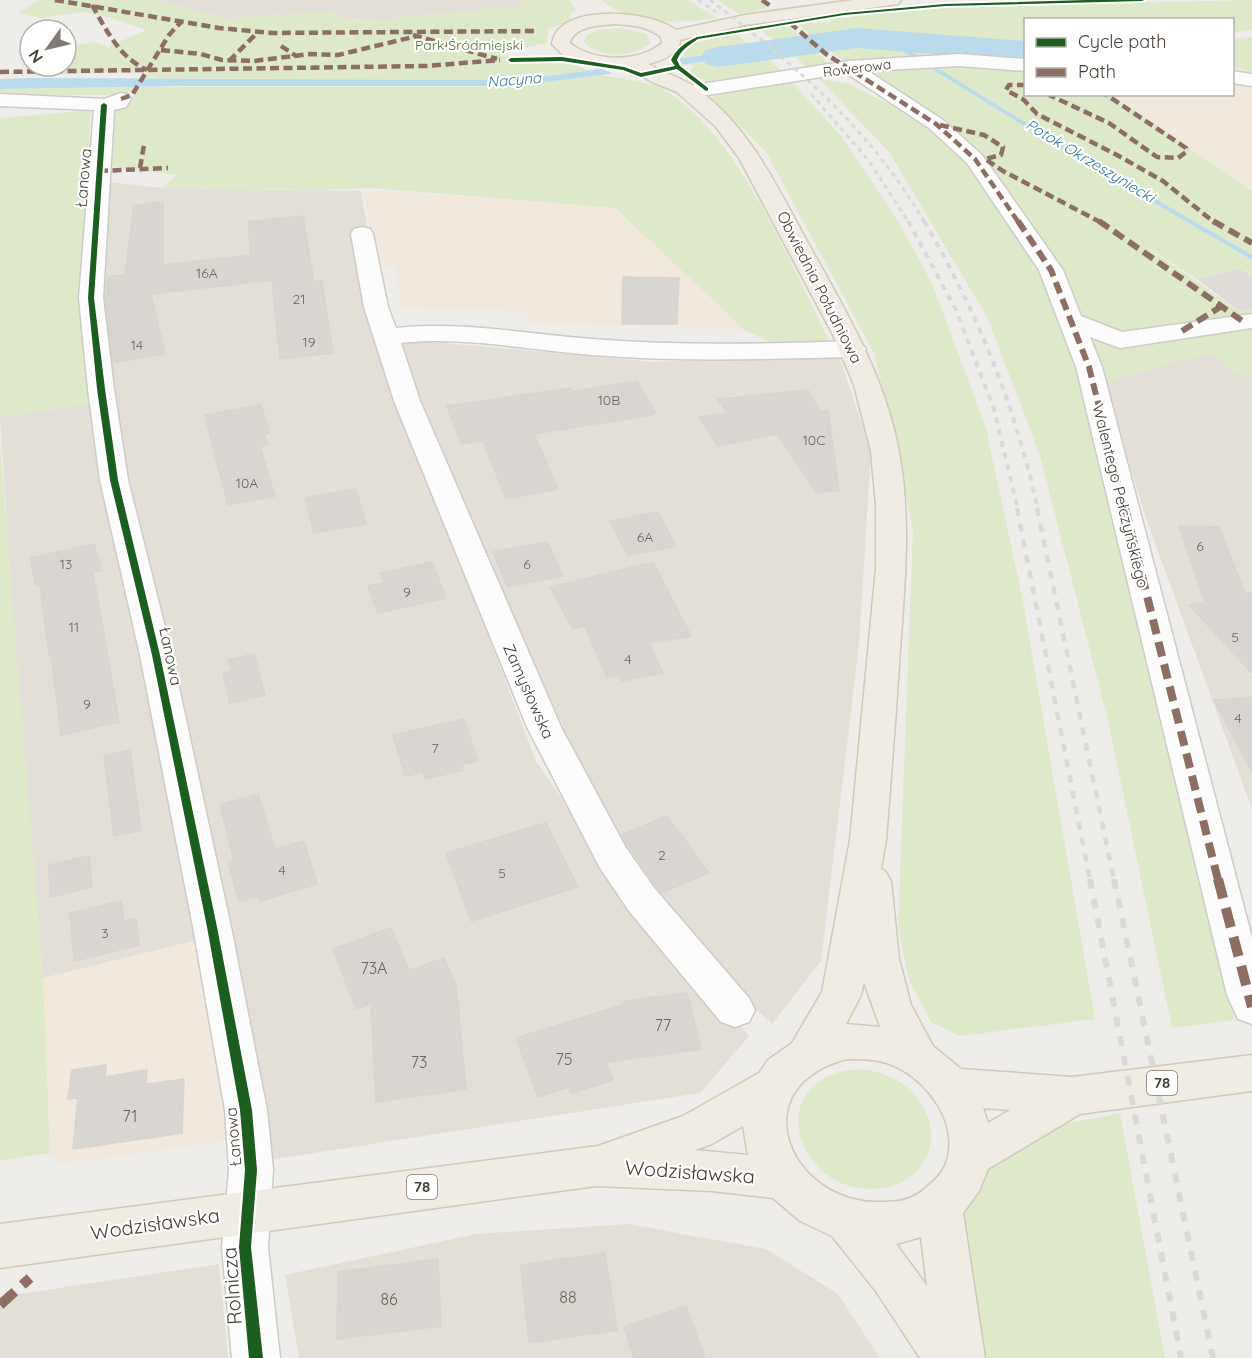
<svg xmlns="http://www.w3.org/2000/svg" width="1252" height="1358" viewBox="0 0 1252 1358" font-family="Quicksand,sans-serif">
	<style>
		.residential { fill: #e3ded6 }
		.commercial { fill: #f2e8dc }
		.industrial { fill: #dfdcd7 }
		.green { fill: #dee9ca }
		.water { fill: #badbec }
		.pier { fill: #efede9 }
		.lines { fill: none; stroke-linecap: round; stroke-linejoin: round }
		.stream { fill: #badbec; fill-rule: evenodd }
		.river { fill: #badbec; fill-rule: evenodd }
		.building { fill: #d9d6d1; stroke: #d7d4cf; stroke-width: 1.5 }
		.minor-casing { stroke: #cdcbc7; stroke-width: 3 }
		.major-casing { stroke: #d1c8b8; stroke-width: 3 }
		.minor { fill: #fdfcfc; fill-rule: evenodd }
		.major { fill: #f0ebe3; fill-rule: evenodd }
		.rail-far3 { stroke: #d9d9d8; stroke-width: 3; stroke-dasharray: 4.5 4.5; stroke-linecap: butt }
		.rail-far2 { stroke: #d9d9d8; stroke-width: 4; stroke-dasharray: 6 6; stroke-linecap: butt }
		.rail-far1 { stroke: #d9d9d8; stroke-width: 4.5; stroke-dasharray: 8 8; stroke-linecap: butt }
		.rail { stroke: #d9d9d8; stroke-width: 6; stroke-dasharray: 10 10; stroke-linecap: butt }
		.quiet-far3 { stroke: #8d6e63; stroke-width: 4.5; stroke-dasharray: 9 4.5; stroke-linecap: butt }
		.quiet-far2 { stroke: #8d6e63; stroke-width: 6; stroke-dasharray: 12 6; stroke-linecap: butt }
		.quiet-far1 { stroke: #8d6e63; stroke-width: 8; stroke-dasharray: 15 8; stroke-linecap: butt }
		.quiet { stroke: #8d6e63; stroke-width: 10; stroke-dasharray: 20 10; stroke-linecap: butt }
		.cycleway-casing { stroke: #fff; stroke-width: 4 }
		.cycleway { fill: #1b5e20; fill-rule: evenodd }
		.labels { text-anchor: middle; stroke-width: 4.5; stroke-linejoin: round; paint-order: stroke }
		.far-park-label { font-size: 14px; fill: #4a742b; stroke: #fff }
		.far-street-label { font-size: 14px; fill: #453e35; stroke: #fff }
		.number-label { font-size: 14px; fill: #6b655d }
		.far-water-label { font-size: 15px; font-style: italic; fill: #317aa4; stroke: #fff }
		.shield { fill: #fff; stroke: #7d7872; stroke-width: 1.5 }
		.shield-label { font-size: 15px; font-weight: bold; fill: #453e35 }
		.street-label { font-size: 16px; fill: #453e35; stroke: #fff }
		.near-number-label { font-size: 16px; fill: #6b655d }
		.near-street-label { font-size: 20px; fill: #453e35; stroke: #fff }
	</style>
	<rect width="100%" height="100%" fill="#efede9"/>
	<g class="residential">
		<path d="M156 0H519L528 6 395 17 400 22 281 15 227 19Z"/>
		<path d="M108 182 163 188 361 191 395 392 536 761 633 905 749 1036 700 1093 269 1160 109 405 101 283Z"/>
		<path d="M397 343H443L654 362 839 356 871 452 859 645 821 961 772 1024 698 954 610 829 502 593 420 404Z"/>
		<path d="M1209 353 1239 374 1252 376V809L1146 518 1104 382Z"/>
		<path d="M92 403 113 523 198 940 43 978 15 650 0 417Z"/>
		<path d="M628 1224 766 1249 838 1294 880 1358H299L285 1275 476 1234Z"/>
		<path d="M219 1264 228 1358H0V1297Z"/>
	</g>
	<g class="commercial">
		<path d="M1233 66 1252 72V190L1110 95 1232 94Z"/>
		<path d="M364 190 615 208 745 330 526 322 528 311 401 308 396 268 376 263Z"/>
		<path d="M198 940 227 1141 58 1164 50 1153 43 978Z"/>
	</g>
	<path class="industrial" d="M1239 268 1252 276V309L1241 312 1197 279Z"/>
	<g class="green">
		<path d="M39 0H156L227 19 337 11 344 19 399 22 394 17 527 6 519 0H569L576 9 571 14 570 21 548 29 547 43 505 52 512 62C540 60 563 58 589 71L517 80H472L144 78 147 72 56 74 40 66H66V46L95 42 108 47 146 30 111 18 83 12 40 18 18 13Z"/>
		<path d="M601 0H688L716 18C677 24 634 26 601 0Z"/>
		<path d="M717 0H760L767 8 741 15Z"/>
		<path d="M1252 0V30L1233 33 1232 20H1026L1025 48 875 35 822 38 828 44 875 40 1025 52V62L844 60 830 52 797 24 828 22 831 21 829 19 946 7Z"/>
		<path d="M785 26 790 27 828 63 809 70 789 51 804 49 799 43 782 46 759 29Z"/>
		<path d="M622 28 646 34 650 43C636 58 597 58 584 42L586 36 600 29Z"/>
		<path d="M735 33 755 49 680 59 694 43Z"/>
		<path d="M1252 37V72L1233 66 1232 39Z"/>
		<path d="M762 54 786 74 703 85 706 81 689 71 693 67 690 64Z"/>
		<path d="M909 64 1025 68 1026 94 1110 95 1252 190V276L1238 268 1197 279 1130 236 1241 312 1252 309V376L1239 374 1209 353 1104 382 982 156 868 76 872 73Z"/>
		<path d="M602 75C619 79 644 80 660 88 735 126 793 269 830 343L774 344 745 330 615 208 371 188 321 190 163 188 176 175 107 166 111 109 134 96 138 87H501Z"/>
		<path d="M818 78 849 84 884 102 904 108 953 147 982 182 1051 287 1105 459 1218 943 1234 1020 1172 1028 1108 721 1040 456 1019 400 987 317 889 152Z"/>
		<path d="M791 81 842 137 895 216 932 283 986 428 1022 596 1095 1019 959 1036 931 1022 909 980 898 928 913 529 874 353 766 152 712 98 721 90Z"/>
		<path d="M133 87 128 95H53L0 98V89Z"/>
		<path d="M91 110 80 302 92 403 0 417V118Z"/>
		<path d="M0 443 43 978 50 1153 0 1161Z"/>
		<path d="M862 1069C880 1072 898 1078 911 1091 946 1125 934 1180 883 1188 796 1201 756 1074 862 1069Z"/>
		<path d="M1120 1113 1165 1358H979L957 1227 987 1163 1054 1126Z"/>
	</g>
	<g class="water">
		<path d="M860 35 955 41 1025 48V52L875 40 828 44 821 38Z"/>
		<path d="M799 43 805 49 514 86H181L0 89V79L35 78 517 80Z"/>
	</g>
	<path class="pier" d="M676 58 683 68 619 76 599 68Z"/>
	<g class="lines">
		<path class="stream" d="M883 37H887L1064 146 1252 255V260L1060 148 883 39Z"/>
		<path class="river" d="M857 28 1026 41V61L857 48 718 67 706 64 701 57 706 50 718 47Z"/>
	</g>
	<g class="building">
		<path d="M163 202V265L251 255 248 222 303 216 314 282 322 281 333 353 280 359 272 280 151 294 165 354 113 363 106 301 108 277 125 275 134 206Z"/>
		<path d="M623 277 679 278 677 324H622Z"/>
		<path d="M637 381 656 414 534 434 558 489 506 499 483 441 461 444 447 406 570 388 571 392Z"/>
		<path d="M808 390 820 412 828 410 839 490 817 493 777 434 718 446 699 417 727 413 718 399Z"/>
		<path d="M261 405 270 433 264 434 268 445 260 447 275 496 228 505 205 415Z"/>
		<path d="M356 489 366 524 314 533 305 498Z"/>
		<path d="M658 512 676 546 628 556 610 521Z"/>
		<path d="M1179 526 1219 527 1245 594 1252 593V673L1189 605 1205 602Z"/>
		<path d="M547 542 563 576 507 587 493 552Z"/>
		<path d="M94 544 102 570 93 572 119 722 61 735 51 655H49L40 585 36 586 30 558Z"/>
		<path d="M432 562 446 598 378 613 368 586 384 583 380 573Z"/>
		<path d="M653 562 691 636 649 643 663 673 622 681 619 675 607 678 585 626 573 629 550 587Z"/>
		<path d="M254 654 265 695 230 703 223 673 232 671 229 660Z"/>
		<path d="M1252 698V772L1214 700Z"/>
		<path d="M464 719 478 761 461 765 463 770 425 779 423 772 405 776 393 735Z"/>
		<path d="M130 750 141 830 114 836 104 756Z"/>
		<path d="M258 794 275 849 304 841 317 884 260 901 258 896 239 901 228 862 234 861 220 805Z"/>
		<path d="M667 816 709 873 661 893 621 835Z"/>
		<path d="M546 823 578 887 471 921 446 853Z"/>
		<path d="M89 856 92 887 50 897 49 865Z"/>
		<path d="M121 901 124 921 136 918 139 945 74 961 70 913Z"/>
		<path d="M391 928 409 971 444 958 456 985 466 1089 376 1102 371 1004 356 1009 333 949Z"/>
		<path d="M687 993 701 1049 606 1062 613 1080 571 1093 569 1087 538 1097 516 1038 626 1004 625 1001Z"/>
		<path d="M106 1065 105 1077 147 1070 146 1084 184 1079 182 1133 73 1149 78 1098 68 1099 72 1070Z"/>
		<path d="M605 1253 617 1330 529 1343 521 1265Z"/>
		<path d="M438 1259 441 1326 337 1339 338 1272Z"/>
		<path d="M686 1306 705 1358H634L624 1327Z"/>
	</g>
	<g class="lines">
		<defs>
			<g id="minor">
				<path d="M959 54 1026 59V71L959 66 868 71 943 120 982 155 1063 270 1081 316 1122 332 1252 314V328L1120 348 1090 337 1102 367 1252 938V1024L1238 1019 1227 995 1076 367 1039 270 967 163 929 128 846 73 689 98 682 96 679 92 682 88 689 86 849 61Z"/>
				<path d="M1232 71 1252 74V86L1232 83Z"/>
				<path d="M121 93 128 95 131 99 126 107 114 110 103 298 114 389 128 480 172 655 231 927 267 1110 273 1170 268 1247 280 1358H232L222 1247 229 1170 225 1110 193 927 140 655 100 480 88 389 79 298 94 110 0 106V94L104 99Z"/>
				<path d="M362 227 370 229 373 234 388 307 396 328C461 321 526 334 592 339 679 346 766 344 853 341L862 344 866 349 862 354 853 357C766 359 679 362 592 355 528 350 465 336 401 343L420 401 561 727 626 848 655 889 749 998 755 1010 749 1022 735 1027 721 1022 629 911 600 868 527 727 394 401 364 307 351 234 354 229Z"/>
			</g>
			<path id="major" d="M853 0H901L898 4 892 5 745 25 680 40C680 55 660 61 648 64 662 72 680 77 693 86 748 123 776 185 807 241 844 308 885 375 899 452 911 517 905 584 900 650 896 714 891 777 886 840L881 869 885 871 891 881 899 959 911 1005 933 1046 961 1069 1072 1077 1252 1055V1091L1080 1114 988 1169 979 1191 963 1213 985 1358H920L875 1290 832 1236 800 1221 773 1198 712 1191 596 1186 0 1268V1224L598 1146 683 1116 759 1073 768 1060 792 1043 822 992 850 840 876 568V506L871 451 854 385 833 335 739 158 716 127 677 92 654 83 627 68 599 67 577 62 564 56 552 44C557 2 651 10 676 30L745 15ZM615 24C632 25 647 26 661 37L662 43C639 63 593 62 570 43 573 26 602 25 615 24ZM864 982 880 1027 846 1024 861 995ZM847 1059C862 1059 878 1059 892 1065 929 1080 963 1128 944 1168 939 1178 930 1184 922 1191 911 1200 897 1202 883 1202 790 1206 739 1087 847 1059ZM983 1108 1010 1110 988 1123ZM743 1126 748 1155 695 1150 712 1144ZM921 1237 927 1286 896 1244Z"/>
		</defs>
		<use href="#minor" class="minor-casing"/>
		<use href="#major" class="major-casing"/>
		<use href="#minor" class="minor"/>
		<use href="#major" class="major"/>
		<g class="rail-far3">
			<path d="M698 0 716 12"/>
			<path d="M710 0C795 64 871 130 925 223"/>
			<path d="M811 94 869 161 909 223"/>
		</g>
		<g class="rail-far2">
			<path d="M908 221 956 310 994 409 1018 510"/>
			<path d="M924 221C977 311 1016 408 1038 510"/>
		</g>
		<g class="rail-far1">
			<path d="M1017 508 1090 880"/>
			<path d="M1037 508 1114 880"/>
		</g>
		<g class="rail">
			<path d="M1090 879 1181 1358"/>
			<path d="M1114 879 1213 1358"/>
		</g>
		<g class="quiet-far3">
			<path d="M55 0 219 28 272 33 538 31"/>
			<path d="M762 0 772 7"/>
			<path d="M92 5C107 31 119 57 147 70"/>
			<path d="M790 23 826 54 936 124 975 159 1019 223"/>
			<path d="M413 35 497 59"/>
			<path d="M281 46 296 56"/>
			<path d="M161 50 201 54 222 60 254 61 310 54 338 55 417 36"/>
			<path d="M229 61 258 32"/>
			<path d="M0 72 426 66 500 60"/>
			<path d="M1026 85H1009L1006 90 1024 100 1037 114 1117 155 1163 181 1215 223"/>
			<path d="M1047 94 1109 123 1157 157 1178 158 1186 152V148L1105 94"/>
			<path d="M121 99 132 95 169 35 181 22"/>
			<path d="M940 125 984 135 1003 147 1001 155 985 159 1003 171 1102 223"/>
			<path d="M140 168 144 145"/>
			<path d="M99 171 168 168"/>
		</g>
		<g class="quiet-far2">
			<path d="M1018 221 1051 270 1089 367 1125 510"/>
			<path d="M1099 221 1244 322"/>
			<path d="M1213 221 1252 243"/>
			<path d="M1182 331 1225 304"/>
		</g>
		<path class="quiet-far1" d="M1125 508 1218 880"/>
		<g class="quiet">
			<path d="M1218 879 1252 1007"/>
			<path d="M0 1305 30 1278"/>
		</g>
		<defs>
			<g id="cycleway">
				<path d="M1086 0H1144L1142 1 945 6 844 15 698 39C689 45 681 50 677 60L680 66 708 88V90L706 91 677 69 641 77 623 70 562 61 511 62 508 60 511 58 562 57 624 67 641 73 675 66 671 60C677 48 686 42 697 37L844 13 945 4Z"/>
				<path d="M104 103 107 105 94 298 105 389 118 480 160 655 217 927 252 1110 257 1170 251 1247 263 1358H249L239 1247 245 1170 240 1110 207 927 152 655 110 480 97 389 88 298 101 105Z"/>
			</g>
		</defs>
		<use href="#cycleway" class="cycleway-casing"/>
		<use href="#cycleway" class="cycleway"/>
	</g>
	<g class="labels">
		<g class="far-park-label">
			<text x="469" y="50">Park Śródmiejski</text>
		</g>
		<g class="far-street-label">
			<text transform="translate(857 68) rotate(-7)" y="5">Rowerowa</text>
		</g>
		<g class="number-label">
			<text x="207" y="278">16A</text>
			<text x="299" y="304">21</text>
			<text x="309" y="347">19</text>
			<text x="137" y="350">14</text>
			<text x="609" y="405">10B</text>
			<text x="814" y="445">10C</text>
			<text x="247" y="488">10A</text>
			<text x="645" y="542">6A</text>
			<text x="1200" y="551">6</text>
			<text x="66" y="569">13</text>
			<text x="527" y="569">6</text>
			<text x="407" y="597">9</text>
			<text x="74" y="632">11</text>
			<text x="1235" y="642">5</text>
			<text x="628" y="664">4</text>
			<text x="87" y="709">9</text>
			<text x="1238" y="723">4</text>
			<text x="435" y="753">7</text>
			<text x="662" y="860">2</text>
			<text x="282" y="875">4</text>
			<text x="502" y="878">5</text>
			<text x="105" y="938">3</text>
		</g>
		<g class="far-water-label">
			<text transform="translate(514 80) rotate(-5)" y="5">Nacyna</text>
			<text transform="translate(1090 161) rotate(31)" y="5">Potok Okrzeszyniecki</text>
		</g>
		<g class="shield">
			<rect x="1147" y="1071" width="30" height="24" rx="4.5"/>
			<rect x="407" y="1175" width="30" height="24" rx="4.5"/>
		</g>
		<g class="shield-label">
			<text x="1162" y="1088">78</text>
			<text x="422" y="1192">78</text>
		</g>
		<g class="street-label">
			<text transform="translate(83 178) rotate(-85)" y="6">Łanowa</text>
			<text transform="translate(820 287) rotate(63)" y="6">Obwiednia Południowa</text>
			<text transform="translate(1121 496) rotate(76)" y="6">Walentego Pełczyńskiego</text>
			<text transform="translate(171 656) rotate(78)" y="6">Łanowa</text>
			<text transform="translate(529 691) rotate(66)" y="6">Zamysłowska</text>
			<text transform="translate(233 1137) rotate(-95)" y="6">Łanowa</text>
		</g>
		<g class="near-number-label">
			<text x="374" y="974">73A</text>
			<text x="663" y="1031">77</text>
			<text x="564" y="1065">75</text>
			<text x="419" y="1068">73</text>
			<text x="130" y="1122">71</text>
			<text x="568" y="1303">88</text>
			<text x="389" y="1305">86</text>
		</g>
		<g class="near-street-label">
			<text transform="translate(690 1172) rotate(4)" y="7">Wodzisławska</text>
			<text transform="translate(155 1224) rotate(-8)" y="7">Wodzisławska</text>
			<text transform="translate(232 1286) rotate(-94)" y="7">Rolnicza</text>
		</g>
	</g>
	<rect x="1024" y="18" width="210" height="78" fill="#ffffff" stroke="#b5b2ae" stroke-width="1.5"/>
	<rect x="1036" y="38" width="30" height="9" fill="#1b5e20" stroke="#b5b2ae" stroke-width="1.5"/>
	<text x="1078" y="48" font-size="18" fill="#453e35">Cycle path</text>
	<rect x="1036" y="68" width="30" height="9" fill="#8d6e63" stroke="#b5b2ae" stroke-width="1.5"/>
	<text x="1078" y="78" font-size="18" fill="#453e35">Path</text>
	<g transform="translate(48 48) rotate(236)"><circle r="28" fill="#ffffff" stroke="#b5b2ae" stroke-width="1.5"/>
	<path d="M0-4.5L10 22L0 15L-10 22Z" fill="#807b74"/>
	<text y="-9" font-size="16" font-weight="bold" text-anchor="middle" fill="#453e35">N</text>
	</g>
</svg>
